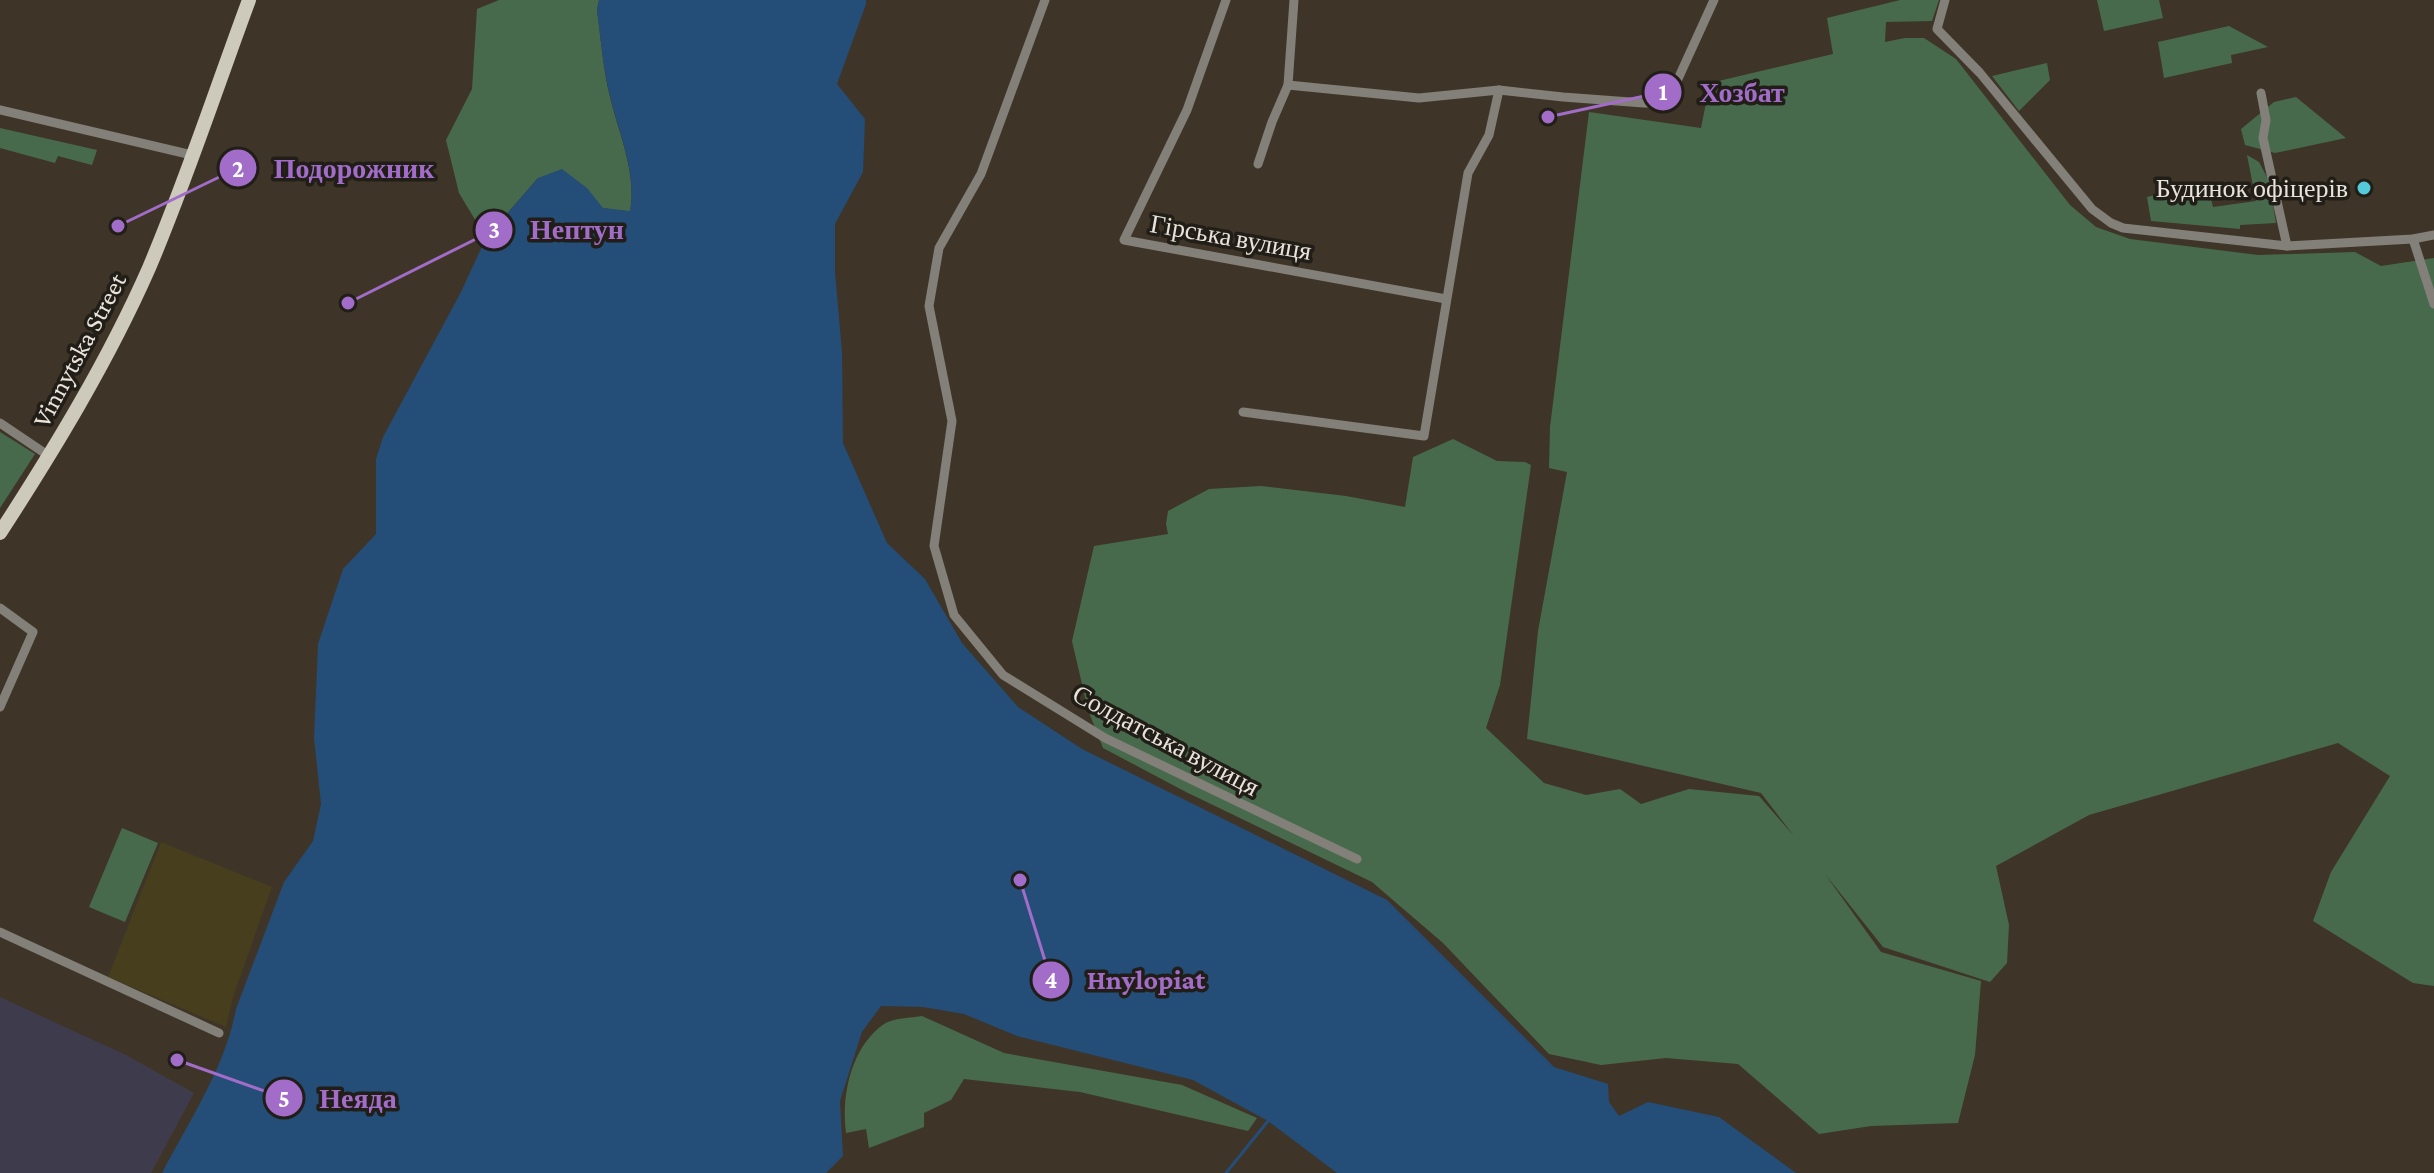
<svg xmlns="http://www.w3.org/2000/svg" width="2434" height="1173" viewBox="0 0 2434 1173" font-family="'Crimson Pro',serif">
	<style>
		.industrial { fill: #3e3b4d }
		.green { fill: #486a4c }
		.sand { fill: #463e1d }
		.water { fill: #244d78 }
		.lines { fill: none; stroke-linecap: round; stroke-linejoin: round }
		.stream { stroke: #244d78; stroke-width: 3 }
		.street { stroke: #828079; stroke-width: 9 }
		.primary { stroke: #cecabb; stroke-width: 14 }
		.poi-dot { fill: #53cbda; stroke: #211d17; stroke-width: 3 }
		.labels { text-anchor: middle; stroke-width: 7; stroke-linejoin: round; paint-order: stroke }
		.poi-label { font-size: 26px; fill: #e9e3db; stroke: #211d17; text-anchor: end }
		.street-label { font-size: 26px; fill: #e9e3db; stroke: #211d17 }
		.leader { fill: none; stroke: #a26cc9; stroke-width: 3 }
		.callout-dot { fill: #a26cc9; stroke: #211d17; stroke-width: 3 }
		.mark-label { font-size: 24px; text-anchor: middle; font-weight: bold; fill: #fff }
		.callout-label { font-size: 28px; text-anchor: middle; font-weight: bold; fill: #a26cc9; stroke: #211d17; stroke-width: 7; stroke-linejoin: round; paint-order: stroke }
	</style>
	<rect width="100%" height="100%" fill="#3e3528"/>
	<path class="industrial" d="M0 997 126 1055 194 1093 151 1173H0Z"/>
	<g class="green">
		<path d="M499 0H599L597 10C601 39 603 69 610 97 619 134 637 173 630 212L603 208 538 178 486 238 459 193 446 140 472 89 477 9Z"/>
		<path d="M1900 0H1939L1932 21 1886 22 1885 42 1905 38H1924L1956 59 2070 205 2096 227 2130 239 2258 255 2355 252 2381 266 2434 258V986L2413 983 2313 921 2331 872 2390 776 2338 743 2089 815 1996 866 2009 925 2007 963 1990 982 1883 947 1825 874 1881 952 1981 981 1975 1055 1958 1123 1871 1126 1819 1134 1738 1064 1666 1058 1601 1065 1549 1054 1443 943 1372 882 1186 792 1103 748 1088 710 1072 641 1094 546 1168 534 1166 524 1168 511 1209 489 1261 486 1346 496 1405 507 1413 457 1453 439 1497 461 1525 462 1531 465 1500 685 1486 728 1544 783 1586 795 1620 789 1641 804 1689 789 1759 796 1794 836 1761 793 1527 739 1538 631 1567 472 1549 468 1550 427 1589 112 1701 128 1710 83 1833 54 1827 18Z"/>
		<path d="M2097 0H2159L2163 18 2104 31Z"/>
		<path d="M2229 26 2268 47 2231 55 2232 63 2164 78 2158 42Z"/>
		<path d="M2047 63 2050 80 2019 111 1992 76Z"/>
		<path d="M2296 97 2346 138 2275 153 2245 145 2241 129 2274 102Z"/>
		<path d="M0 128 97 150 92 165 58 156 55 163 0 148Z"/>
		<path d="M2247 155 2259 162 2269 181 2276 223 2240 225V229L2151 221 2147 197 2207 183 2213 207 2256 201Z"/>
		<path d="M0 432 35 454 0 508Z"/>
		<path d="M122 828 158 843 125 922 89 907Z"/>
		<path d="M922 1016 1004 1053 1182 1085 1257 1118 1248 1131 1080 1092 964 1079 951 1100 924 1113V1127L869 1148 866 1129 846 1133C841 1096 851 1047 884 1024 893 1018 911 1018 922 1016Z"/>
	</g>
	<path class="sand" d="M161 842 272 887 233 997 226 1027 108 977Z"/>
	<path class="water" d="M599 0H866V4L837 84 865 119 863 172 835 224V272L842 352 843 443 887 543 925 579 962 643 1018 707 1082 749 1387 900 1554 1067 1608 1084 1609 1102 1619 1116 1648 1102 1719 1117 1796 1173H1337L1268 1121 1193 1080 1017 1036 964 1014 923 1007 881 1006 862 1032 840 1101 843 1156 826 1173H162C189 1121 225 1068 236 1009L284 882 313 841 321 804 314 738 318 644 343 569 376 534V459L383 437 461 292 486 238 538 178 562 169 587 188 603 208 630 211C637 172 619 134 610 96 603 69 601 39 597 10Z"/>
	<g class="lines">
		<path class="stream" d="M1226 1173 1268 1121"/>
		<g class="street">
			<path d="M1045 0 981 174 939 248 929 306 952 421 934 546 954 615 1003 675 1105 738 1357 859"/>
			<path d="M1226 0 1187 110 1124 240 1446 299"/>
			<path d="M1945 0 1937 29 1980 73 2092 209 2111 223 2123 228 2287 246 2413 239 2434 235"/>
			<path d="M1288 85 1419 98 1499 90 1563 97 1644 103H1667L1714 0"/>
			<path d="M2261 93 2266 120 2263 138 2287 246"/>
			<path d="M0 110 192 155"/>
			<path d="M1258 164 1272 122 1288 85 1294 0"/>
			<path d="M2413 239 2434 304"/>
			<path d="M1243 412 1424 436 1468 173 1489 135 1499 90"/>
			<path d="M0 423 49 456"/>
			<path d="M0 608 33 632 0 707"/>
			<path d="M0 932 219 1033"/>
		</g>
		<path class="primary" d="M0 533C55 448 108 361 149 268 186 181 216 89 249 0"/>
	</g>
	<circle class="poi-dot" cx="2364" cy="188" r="8"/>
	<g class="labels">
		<g class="poi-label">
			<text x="2348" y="197">Будинок офіцерів</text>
		</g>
		<g class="street-label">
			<text transform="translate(1231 237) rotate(10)" y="9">Гірська вулиця</text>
			<text transform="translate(79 350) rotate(-62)" y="9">Vinnytska Street</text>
			<text transform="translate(1166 740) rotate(28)" y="9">Солдатська вулиця</text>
		</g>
	</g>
	<path class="leader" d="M1548 117L1663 92M118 226L238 168M348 303L494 230M1020 880L1051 980M177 1060L284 1098"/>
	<g class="callout-dot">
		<circle cx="1548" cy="117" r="8"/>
		<circle cx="118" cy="226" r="8"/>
		<circle cx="348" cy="303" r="8"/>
		<circle cx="1020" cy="880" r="8"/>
		<circle cx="177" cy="1060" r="8"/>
		<circle cx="1663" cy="92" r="20"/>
		<circle cx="238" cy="168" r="20"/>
		<circle cx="494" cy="230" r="20"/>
		<circle cx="1051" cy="980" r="20"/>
		<circle cx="284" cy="1098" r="20"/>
	</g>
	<g class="mark-label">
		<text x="1663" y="100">1</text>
		<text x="238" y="177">2</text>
		<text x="494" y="238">3</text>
		<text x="1051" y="988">4</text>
		<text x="284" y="1107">5</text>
	</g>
	<g class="callout-label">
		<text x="1742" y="102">Хозбат</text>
		<text x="354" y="178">Подорожник</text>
		<text x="577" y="239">Нептун</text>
		<text x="1146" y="989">Hnylopiat</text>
		<text x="358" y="1108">Неяда</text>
	</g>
</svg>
